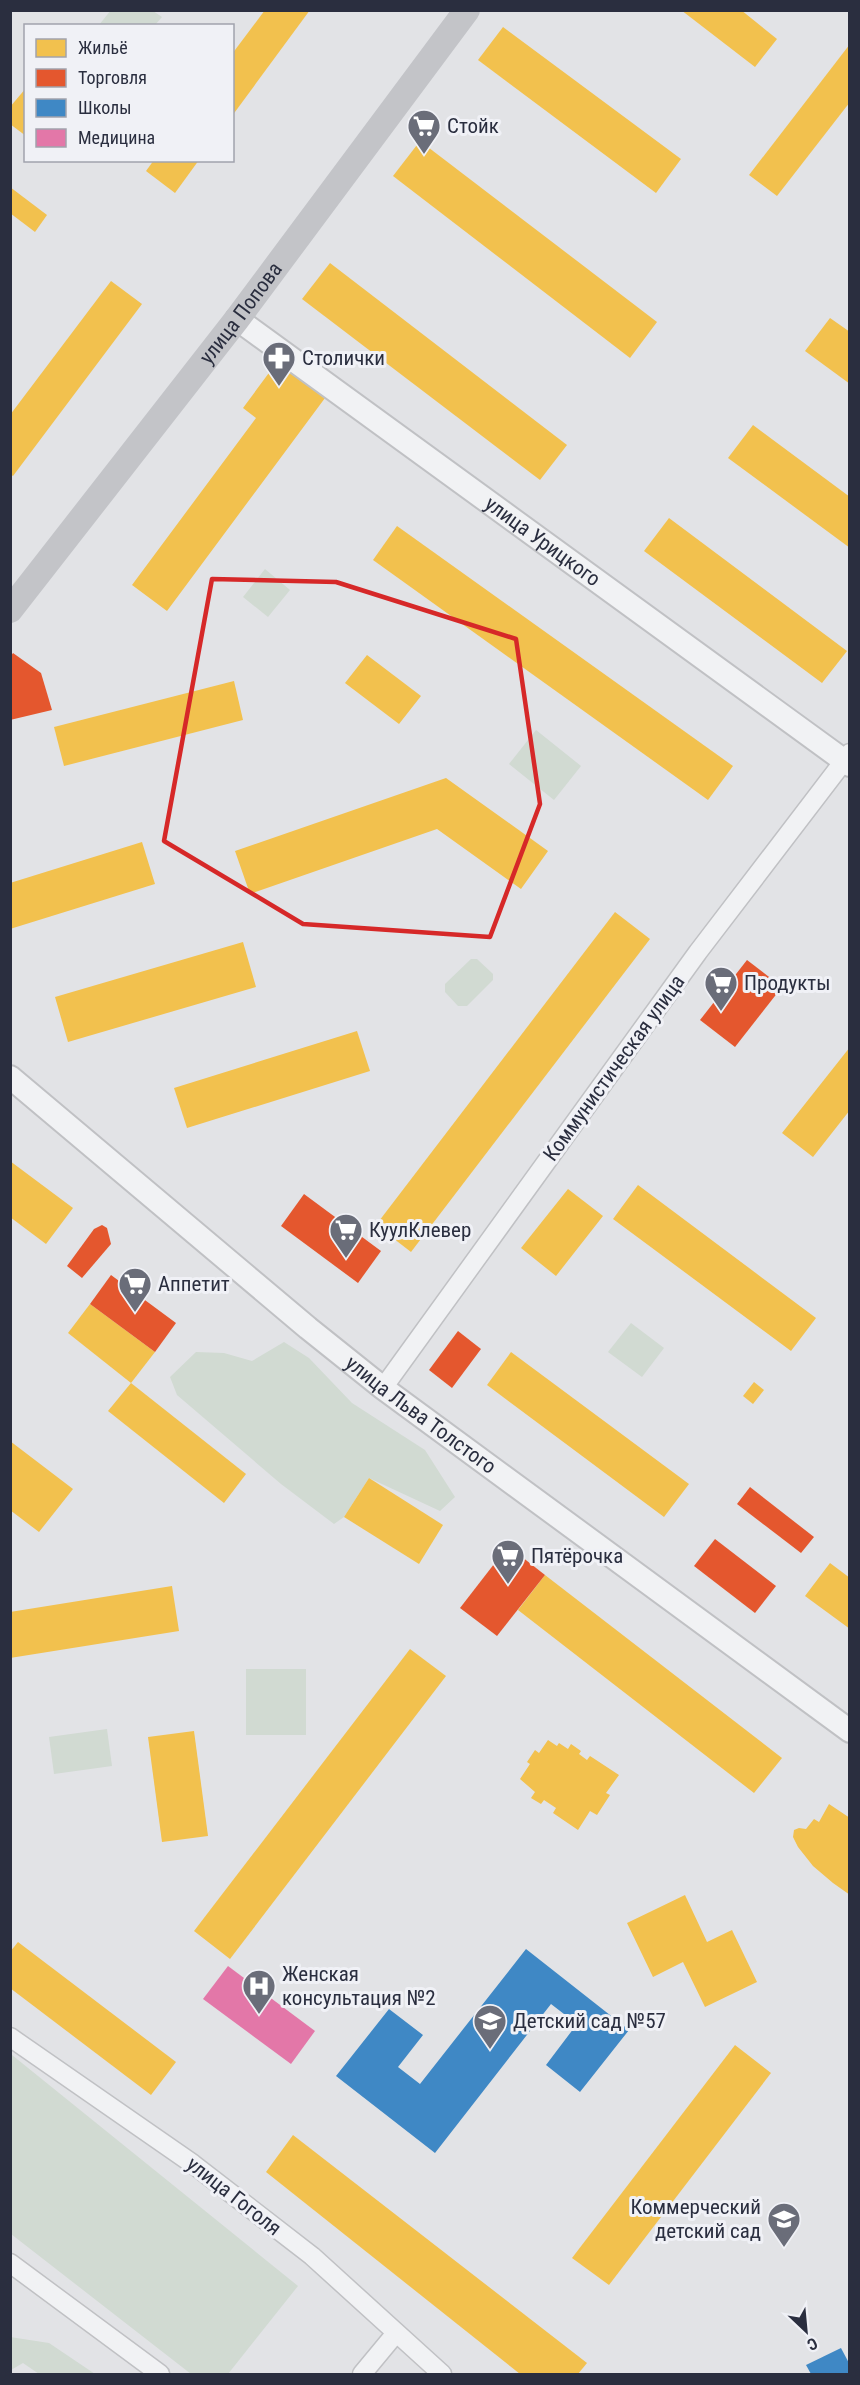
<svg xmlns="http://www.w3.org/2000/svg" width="860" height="2385" viewBox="0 0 860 2385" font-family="'Roboto Condensed',sans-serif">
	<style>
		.green { fill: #d1dad2 }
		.homes { fill: #f2c14e }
		.shops { fill: #e4572e }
		.schools { fill: #3f88c5 }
		.health { fill: #e377a8 }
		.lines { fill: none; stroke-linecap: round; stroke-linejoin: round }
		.minor-casing { stroke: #c0c1c4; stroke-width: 21 }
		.tertiary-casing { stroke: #c0c1c4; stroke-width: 26 }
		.minor { stroke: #f1f2f4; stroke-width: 18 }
		.tertiary { stroke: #f1f2f4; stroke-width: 22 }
		.secondary { stroke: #c3c4c8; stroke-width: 26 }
		.marked { fill: none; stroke: #d62828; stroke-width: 4.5; stroke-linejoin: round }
		.labels { text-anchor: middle; stroke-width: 6; stroke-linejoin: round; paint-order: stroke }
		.poi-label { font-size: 21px; fill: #2a2e3f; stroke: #f0f1f6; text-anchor: start }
		.street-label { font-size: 21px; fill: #2a2e3f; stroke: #f0f1f6 }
	</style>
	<rect width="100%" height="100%" fill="#e2e3e6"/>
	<g class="green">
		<path d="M111 10 153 11 162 17 155 25H99Z"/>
		<path d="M265 569 290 590 268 617 243 597Z"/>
		<path d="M536 730 581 766 554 800 509 764Z"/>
		<path d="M471 959H477L493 974V980L467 1006H458L445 992V984Z"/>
		<path d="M631 1323 664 1348 642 1377 608 1352Z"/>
		<path d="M284 1342 309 1358 352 1403 425 1450 455 1497 440 1511 369 1478 344 1517 334 1524 281 1484 177 1395 170 1377 196 1352 224 1353 252 1361Z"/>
		<rect x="246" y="1669" width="60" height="66"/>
		<path d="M107 1729 112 1766 54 1774 49 1737Z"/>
		<path d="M12 2055 298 2286 228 2374H191L11 2234Z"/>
		<path d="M10 2337 49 2343 95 2374H39L23 2363 11 2370Z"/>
	</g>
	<g class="homes">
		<path d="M265 10H310L232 116V54Z"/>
		<path d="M681 10H741L777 39 755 67Z"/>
		<path d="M503 27 681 159 656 193 478 60Z"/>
		<path d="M850 44V102L777 196 749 175Z"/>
		<path d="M26 88V136L10 124V107Z"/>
		<path d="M420 141 657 322 630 358 393 176Z"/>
		<path d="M154 160H199L175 193 146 171Z"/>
		<path d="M10 187 47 215 35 232 10 213Z"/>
		<path d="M330 263 567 445 540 480 302 299Z"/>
		<path d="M111 281 142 304 13 476 10 474V415Z"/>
		<path d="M830 318 850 332V384L805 351Z"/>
		<path d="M277 362 325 398 167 611 132 585 256 418 243 408Z"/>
		<path d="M753 425 850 497V548L728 458Z"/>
		<path d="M669 518 847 651 822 683 644 551Z"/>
		<path d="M397 526 733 766 708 800 373 560Z"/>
		<path d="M367 655 421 696 399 724 345 683Z"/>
		<path d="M234 681 243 720 64 766 54 727Z"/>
		<path d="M446 778 548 851 521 889 437 829 250 894 235 851Z"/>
		<path d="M142 842 155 884 10 929V883Z"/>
		<path d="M615 912 650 939 411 1252 376 1225Z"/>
		<path d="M243 942 256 987 68 1042 55 997Z"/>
		<path d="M357 1031 370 1071 187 1128 174 1088Z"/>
		<path d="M850 1047V1110L813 1157 782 1133Z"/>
		<path d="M10 1161 73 1208 46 1244 10 1217Z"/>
		<path d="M638 1185 816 1318 791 1351 613 1219Z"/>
		<path d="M568 1189 603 1216 556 1276 521 1248Z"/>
		<path d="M90 1304 155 1352 131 1383 68 1333Z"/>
		<path d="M511 1352 689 1484 664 1517 487 1385Z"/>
		<path d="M754 1382 764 1390 753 1404 743 1396Z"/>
		<path d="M131 1383 246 1474 224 1503 108 1411Z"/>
		<path d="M10 1441 73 1489 39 1532 10 1510Z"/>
		<path d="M369 1478 443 1525 419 1564 344 1517Z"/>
		<path d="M830 1563 850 1578V1629L805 1596Z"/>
		<path d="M545 1575 782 1758 754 1793 518 1610Z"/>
		<path d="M172 1586 179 1631 10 1658V1612Z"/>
		<path d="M410 1649 446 1676 230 1959 194 1931Z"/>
		<path d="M194 1731 208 1836 162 1842 148 1737Z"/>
		<path d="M548 1740 557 1746 559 1743 568 1749 571 1744 581 1751 579 1754 587 1760 590 1756 619 1775 606 1793 610 1795 597 1815 590 1811 578 1830 553 1813 556 1808 544 1800 541 1804 531 1798 535 1792 520 1779 530 1764 527 1762 535 1750 539 1753Z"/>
		<path d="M829 1804 850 1818V1895L833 1883 813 1866 798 1847 793 1837 794 1830 799 1828 806 1829 814 1819 819 1822Z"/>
		<path d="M685 1895 707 1942 732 1930 757 1982 705 2007 683 1962 653 1977 627 1923Z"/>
		<path d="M18 1942 176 2062 151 2095 10 1988V1952Z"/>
		<path d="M735 2045 771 2073 609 2285 572 2258Z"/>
		<path d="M293 2135 587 2363 578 2374H520L266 2172Z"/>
	</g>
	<g class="shops">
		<path d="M13 653 41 673 52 710 10 720V657Z"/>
		<path d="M747 960 782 987 735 1047 700 1020Z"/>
		<path d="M304 1194 381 1251 358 1283 281 1226Z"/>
		<path d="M102 1225 107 1228 111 1244 82 1278 67 1266 94 1229Z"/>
		<path d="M111 1275 176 1323 155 1352 90 1304Z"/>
		<path d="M458 1331 481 1349 452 1388 429 1370Z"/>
		<path d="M750 1487 814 1537 801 1553 737 1504Z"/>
		<path d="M715 1539 776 1586 755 1613 694 1566Z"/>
		<path d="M508 1546 545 1575 497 1636 460 1608Z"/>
	</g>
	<g class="schools">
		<path d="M526 1949 629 2030 580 2092 546 2065 577 2024 551 2004 435 2153 336 2076 389 2009 423 2035 398 2067 420 2084Z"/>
		<path d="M841 2348 850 2365V2374H811L806 2365Z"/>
	</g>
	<path class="health" d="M228 1966 315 2031 291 2064 203 1999Z"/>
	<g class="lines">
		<defs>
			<g id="minor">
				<path d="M383 1388 698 952 850 753"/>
				<path d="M10 2037 193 2164 312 2256 442 2374"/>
				<path d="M10 2263 160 2374"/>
				<path d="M362 2374 396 2333"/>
			</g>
			<g id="tertiary">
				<path id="s1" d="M237 319 850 765"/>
				<path id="s2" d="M10 1077 308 1328 383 1388 850 1731"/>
			</g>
		</defs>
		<use href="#minor" class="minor-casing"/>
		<use href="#tertiary" class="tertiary-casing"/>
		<use href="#minor" class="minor"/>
		<use href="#tertiary" class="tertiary"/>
		<path class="secondary" id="s3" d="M10 610 237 319 467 10"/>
	</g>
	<path class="marked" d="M212 579 336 582 516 639 540 804 490 937 303 924 164 841Z"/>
	<defs>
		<symbol id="supermarket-pin" viewBox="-11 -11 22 30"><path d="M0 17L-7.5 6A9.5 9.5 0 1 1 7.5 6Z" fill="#6a6d79" stroke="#f0f1f6"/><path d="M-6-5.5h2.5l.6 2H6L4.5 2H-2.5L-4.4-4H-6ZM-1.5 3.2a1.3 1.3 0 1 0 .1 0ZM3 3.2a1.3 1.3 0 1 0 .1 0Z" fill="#fff"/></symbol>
		<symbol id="pharmacy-pin" viewBox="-11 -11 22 30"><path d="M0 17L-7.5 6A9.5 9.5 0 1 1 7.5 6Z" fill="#6a6d79" stroke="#f0f1f6"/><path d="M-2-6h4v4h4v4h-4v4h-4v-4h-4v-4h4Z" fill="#fff"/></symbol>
		<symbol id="hospital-pin" viewBox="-11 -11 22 30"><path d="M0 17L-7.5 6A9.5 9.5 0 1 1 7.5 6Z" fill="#6a6d79" stroke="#f0f1f6"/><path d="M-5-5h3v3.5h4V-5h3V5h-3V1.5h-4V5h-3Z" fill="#fff"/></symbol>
		<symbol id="school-pin" viewBox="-11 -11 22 30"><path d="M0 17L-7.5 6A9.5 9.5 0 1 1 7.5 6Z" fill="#6a6d79" stroke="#f0f1f6"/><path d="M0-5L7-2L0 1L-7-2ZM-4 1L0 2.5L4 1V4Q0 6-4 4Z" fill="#fff"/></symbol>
	</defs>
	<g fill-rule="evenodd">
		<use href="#supermarket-pin" x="405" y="107" width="38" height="52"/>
		<use href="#pharmacy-pin" x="260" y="339" width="38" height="52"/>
		<use href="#supermarket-pin" x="702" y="964" width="38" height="52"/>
		<use href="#supermarket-pin" x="327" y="1211" width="38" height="52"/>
		<use href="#supermarket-pin" x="116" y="1265" width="38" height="52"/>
		<use href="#supermarket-pin" x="489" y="1537" width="38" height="52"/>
		<use href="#hospital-pin" x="240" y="1967" width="38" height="52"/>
		<use href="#school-pin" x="471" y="2002" width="38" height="52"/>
		<use href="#school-pin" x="765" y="2200" width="38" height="52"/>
	</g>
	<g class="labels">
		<g class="poi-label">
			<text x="447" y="133">Стойк</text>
			<text x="302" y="365">Столички</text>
			<text x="744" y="990">Продукты</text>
			<text x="369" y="1237">КуулКлевер</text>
			<text x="158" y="1291">Аппетит</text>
			<text x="531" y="1563">Пятёрочка</text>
			<text x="282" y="1981">Женская<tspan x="282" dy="24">консультация №2</tspan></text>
			<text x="513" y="2028">Детский сад №57</text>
			<text x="761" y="2214" text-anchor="end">Коммерческий<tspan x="761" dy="24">детский сад</tspan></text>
		</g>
		<g class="street-label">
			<text dy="7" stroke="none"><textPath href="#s3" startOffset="376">улица Попова</textPath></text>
			<text dy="7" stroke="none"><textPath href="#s1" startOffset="378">улица Урицкого</textPath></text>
			<text transform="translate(614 1068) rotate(-54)" y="7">Коммунистическая улица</text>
			<text dy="7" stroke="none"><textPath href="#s2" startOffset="532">улица Льва Толстого</textPath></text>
			<text transform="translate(234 2196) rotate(38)" y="7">улица Гоголя</text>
		</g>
	</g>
	<rect width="860" height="2385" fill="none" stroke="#2a2e3f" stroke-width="24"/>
	<rect x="24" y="24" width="210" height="138" fill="#f0f1f6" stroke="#a1a3ad" stroke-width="1.5"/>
	<rect x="36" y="39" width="30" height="18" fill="#f2c14e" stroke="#a1a3ad" stroke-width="1.5"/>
	<text x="78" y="54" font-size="18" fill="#2a2e3f">Жильё</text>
	<rect x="36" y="69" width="30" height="18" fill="#e4572e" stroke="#a1a3ad" stroke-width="1.5"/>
	<text x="78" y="84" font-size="18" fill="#2a2e3f">Торговля</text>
	<rect x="36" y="99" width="30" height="18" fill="#3f88c5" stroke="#a1a3ad" stroke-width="1.5"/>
	<text x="78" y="114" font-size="18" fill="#2a2e3f">Школы</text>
	<rect x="36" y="129" width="30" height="18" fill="#e377a8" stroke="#a1a3ad" stroke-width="1.5"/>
	<text x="78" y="144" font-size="18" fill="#2a2e3f">Медицина</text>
	<g transform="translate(806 2331) rotate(154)" stroke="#f0f1f6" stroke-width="4.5" paint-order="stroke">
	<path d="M0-4.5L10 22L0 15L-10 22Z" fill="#2a2e3f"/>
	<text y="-9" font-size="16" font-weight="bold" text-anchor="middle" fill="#2a2e3f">С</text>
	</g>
</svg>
